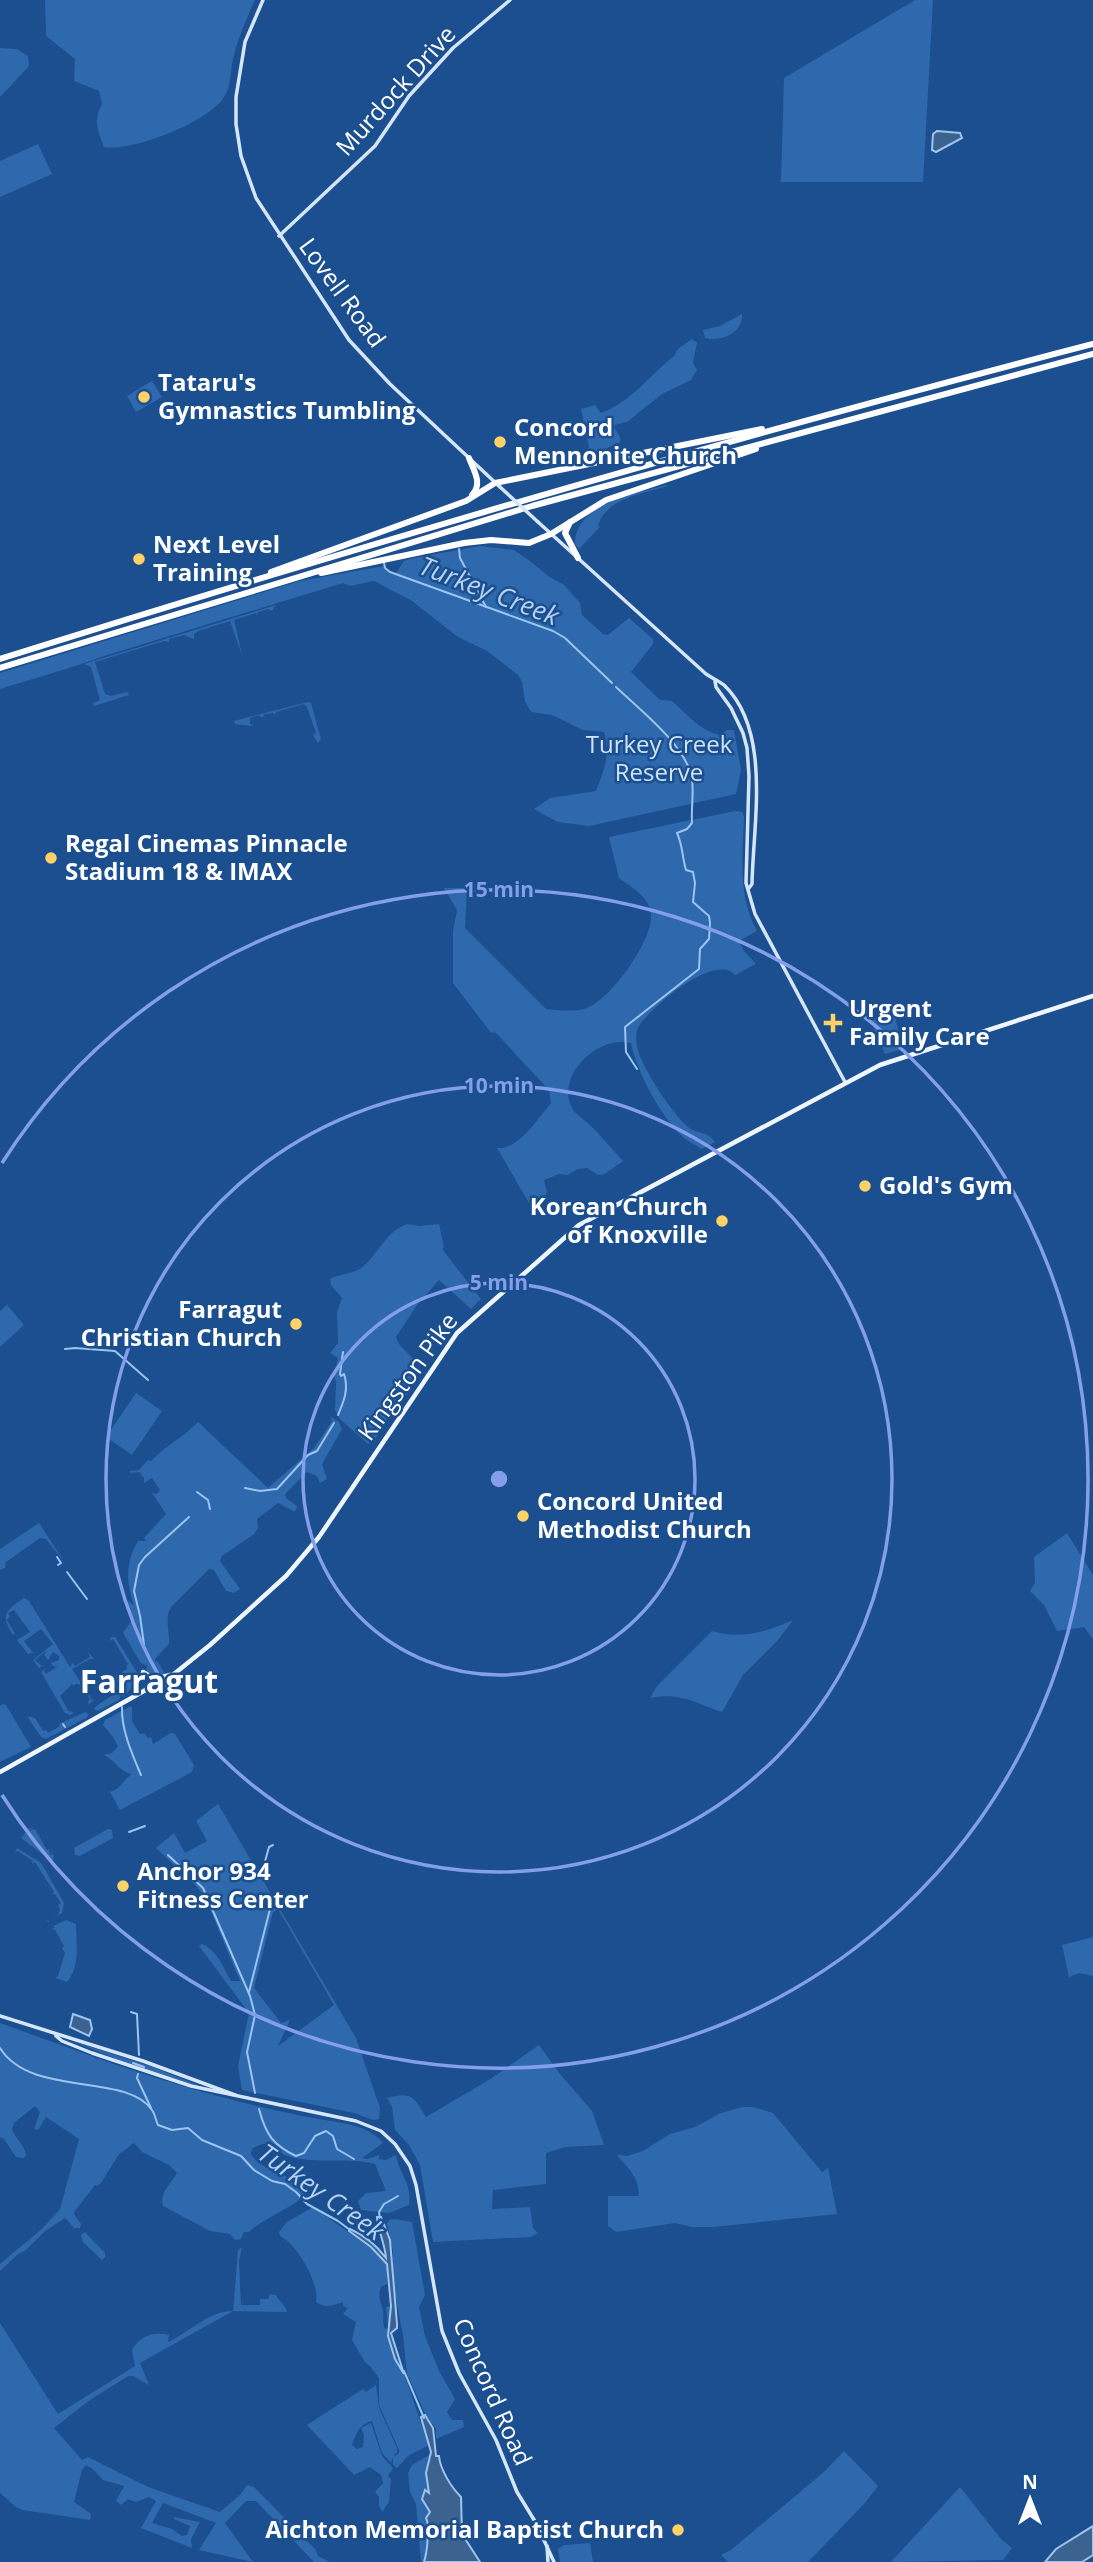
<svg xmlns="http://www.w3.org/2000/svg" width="1093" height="2562" viewBox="0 0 1093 2562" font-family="'Open Sans',sans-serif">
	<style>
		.green { fill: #2e69ad; fill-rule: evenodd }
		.water { fill: #3c6290; stroke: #9cc4f0; stroke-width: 2 }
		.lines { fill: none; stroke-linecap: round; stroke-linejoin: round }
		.stream { stroke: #9cc4f0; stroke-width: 2 }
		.secondary { stroke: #d6e6fa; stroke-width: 3.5 }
		.primary { stroke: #f0f6ff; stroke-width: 4.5 }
		.motorway { stroke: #fff; stroke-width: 6 }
		.secondary-bridge { stroke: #d6e6fa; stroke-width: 3.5 }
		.ring { fill: none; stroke: #839eea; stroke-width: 3.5 }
		.poi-dot { fill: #ffd166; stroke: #1b4f8f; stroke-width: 2.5 }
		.labels { text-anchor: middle; stroke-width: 5; stroke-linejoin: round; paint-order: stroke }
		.street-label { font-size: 24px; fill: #fff; stroke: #1b4f8f }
		.poi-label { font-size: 24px; font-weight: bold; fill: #fff; stroke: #1b4f8f; text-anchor: start }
		.park-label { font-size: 24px; fill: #cfe3fa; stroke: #1b4f8f }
		.water-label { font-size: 26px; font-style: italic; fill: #b5d3f5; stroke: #1b4f8f }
		.district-label { font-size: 32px; font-weight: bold; fill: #fff; stroke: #1b4f8f }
		.centre { fill: #839eea; stroke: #1b4f8f; stroke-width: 3.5 }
		.ring-label { font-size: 21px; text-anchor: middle; font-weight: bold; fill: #839eea; stroke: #1b4f8f; stroke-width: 5; stroke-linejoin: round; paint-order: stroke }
	</style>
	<rect width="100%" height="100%" fill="#1b4f8f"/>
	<g class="green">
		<path d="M45 0H255C247 18 239 36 234 55 230 68 232 85 224 97 209 122 132 152 104 147 98 131 93 120 102 104L99 91 74 81 75 59 46 36Z"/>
		<path d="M915 0H933L923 182H781L784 78Z"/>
		<path d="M0 48 17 49 28 56 29 66 0 97Z"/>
		<path d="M38 144 52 174 0 197V161Z"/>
		<path d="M742 314C743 333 722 342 705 338L703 330 720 326Z"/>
		<path d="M692 339 697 343 693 363 697 370 691 380 662 394 627 422 615 425 614 427 620 437V442L597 453H587L589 447 581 409 595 405 601 413C630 403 650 375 674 356L678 349Z"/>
		<path d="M152 381 162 397 136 412 127 396Z"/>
		<path d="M666 485 668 486C644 493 607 498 598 525L600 527 579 549 575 544C575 503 635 494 666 485Z"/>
		<path d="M480 546 514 550 530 561 548 576 564 585 580 603 582 615 603 634 608 635 629 618 653 639V644L631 672 660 700 672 701C687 714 700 731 720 735L727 730H734L741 770 736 794 589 826 558 822 534 809 550 798 596 791C604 770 611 754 604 732L583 730 552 715 531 712 525 701 522 682 518 675 487 651 458 637 412 601 374 581 350 586 343 583 333 586 104 656C69 669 35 678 0 689V673L300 581 384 566 392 574 397 572 404 561 414 558Z"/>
		<path d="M276 605 272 611 269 609 258 612 257 616 256 613 234 620 242 655 230 621 198 631 194 634V639L184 635 169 639V642L164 641 95 662 105 694 111 696 127 692 129 695 94 706 93 703 100 700 91 667 84 664Z"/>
		<path d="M308 702 311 703 321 739 318 743 313 735 316 733 307 707 304 704 276 712 275 715 273 713 265 714 262 718 259 715 250 718V724L254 725 251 726 235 724 234 721Z"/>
		<path d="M735 811 742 812 744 816C743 856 737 894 757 931L739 941 744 951 756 964 735 975C715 952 651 1007 639 1026 635 1033 636 1039 637 1046 640 1065 673 1115 688 1127 697 1134 708 1131 715 1142L701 1149C696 1144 688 1142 683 1137 662 1118 637 1073 631 1043 597 1034 552 1079 574 1111 578 1116 585 1120 590 1125 602 1137 612 1149 623 1161L605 1174 598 1175 587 1168 578 1169 567 1175 559 1174 544 1180 547 1193 539 1201 529 1203 497 1148C519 1150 537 1119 551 1103L549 1090 495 1032 491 1033 453 983V931L457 910 444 888H467L465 928 546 1009C558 1010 573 1012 584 1009 609 1003 654 939 651 914 650 897 631 887 619 878L609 837Z"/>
		<path d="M894 1012 903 1049 885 1054 871 1021Z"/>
		<path d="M408 1224 420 1226 439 1224 444 1247 442 1249 481 1299 471 1309 439 1280 417 1305 396 1337C398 1348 412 1353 415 1364 420 1387 397 1405 385 1422 380 1431 377 1439 368 1444L340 1419 335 1410 336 1384 334 1374 338 1358 330 1353 338 1343 337 1312 342 1298 331 1285 330 1279C342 1273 356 1274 365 1265 380 1251 387 1230 408 1224Z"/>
		<path d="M7 1305 24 1325 0 1347V1311Z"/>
		<path d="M136 1393 162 1411 132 1455 106 1437Z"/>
		<path d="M330 1416 339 1422 342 1429 322 1464 327 1479 320 1483 317 1476 307 1472 285 1494 286 1498 297 1506 295 1512 278 1503 257 1519 258 1528 254 1534 222 1556 220 1561 240 1589 234 1593 226 1591 214 1570 209 1569 171 1607C164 1619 170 1631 169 1644L155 1659V1663L157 1661 165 1674C157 1677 153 1678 146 1671L147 1666 142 1663V1665L123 1633 132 1620 128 1600 134 1606C126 1582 125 1563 138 1541H147L144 1538 166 1514 152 1493 157 1494 160 1490 152 1478 144 1483V1478L139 1472 130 1473V1471L139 1470 148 1460 151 1461C165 1446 184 1437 198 1422L268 1488 314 1448 332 1421Z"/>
		<path d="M39 1523 65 1563 46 1539 40 1538 6 1562 5 1568 0 1570V1549Z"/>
		<path d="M1067 1533 1093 1575V1639L1084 1627 1057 1631 1044 1605 1030 1591 1035 1583 1034 1557Z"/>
		<path d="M24 1598 29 1601 70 1667 73 1663 75 1666 90 1657 88 1652 94 1659H90L72 1669 92 1700 94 1699 89 1705 88 1702 90 1699 79 1684H75L74 1686 72 1684 60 1696 69 1712 71 1711 74 1713 70 1715 65 1713 41 1672 46 1668 44 1671 46 1674 58 1666 54 1667 51 1663 59 1660V1656L53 1652 48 1660 44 1655 46 1651 35 1660 42 1666 39 1668 33 1660 53 1644 41 1629 24 1641 32 1652H35L28 1654 17 1640 30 1632 14 1610 8 1613 10 1616 7 1620 15 1634 13 1635C0 1614 6 1610 24 1598Z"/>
		<path d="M793 1620 778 1640 743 1675 722 1712C693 1703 683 1692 650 1698L657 1686 712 1631C742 1640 765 1632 793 1620Z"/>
		<path d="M111 1637H115L138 1674 130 1690 123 1697 121 1695 119 1700 98 1711 94 1709 95 1707 117 1692 116 1686 111 1675 115 1676 127 1669 126 1666 128 1664 113 1639 109 1641Z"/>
		<path d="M3 1704 6 1705 31 1747 0 1762V1706Z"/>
		<path d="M129 1707H132V1721L140 1734 144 1733 148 1738 151 1737 153 1744 171 1733 175 1734 194 1765 192 1772 120 1810 110 1792 117 1789 131 1774C119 1771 116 1761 104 1755L112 1753 118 1746 113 1737 103 1725 105 1720Z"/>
		<path d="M85 1712 89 1714 86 1718 46 1739 41 1737 27 1716 35 1718 43 1731 46 1730 48 1733 60 1726 59 1724Z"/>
		<path d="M218 1804 356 2038 380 2108 379 2119 373 2120 354 2113 242 2090 238 2066 249 2013 199 1946 202 1944C216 1949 224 1968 231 1981H240L205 1897 195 1885 156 1848 174 1833 185 1853 207 1841 196 1821ZM278 1909 334 2005 278 2046 290 2020 281 2023 254 1988 273 1912Z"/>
		<path d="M34 1827 28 1831 35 1829 47 1850 49 1849 50 1856 52 1853 54 1856 52 1862 49 1860 52 1858 49 1859 21 1838 28 1829Z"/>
		<path d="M108 1829 112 1830 113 1838 80 1856 75 1855 74 1848Z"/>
		<path d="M17 1848 41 1863 64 1903 62 1913 49 1921V1923L46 1919 49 1921 58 1915 60 1909 58 1905 61 1903 55 1894H52L54 1892 35 1862 32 1864 33 1861 18 1851 15 1852Z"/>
		<path d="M66 1920 76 1924C76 1942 81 1966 67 1982L55 1978 58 1976 65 1953 62 1948 64 1946 55 1930 51 1929 55 1928 53 1926Z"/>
		<path d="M1093 1937V1976L1079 1973 1069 1977 1062 1945Z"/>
		<path d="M0 2023 94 2057 96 2059 97 2058C170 2084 243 2105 319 2119 341 2123 369 2125 383 2143L362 2158 368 2159 379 2155V2159L385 2160 396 2155C399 2174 412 2182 409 2205L389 2213 361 2210 358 2201 366 2193 386 2191 375 2164C348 2157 319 2164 291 2157 274 2153 273 2135 252 2149L251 2154C261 2171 281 2169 293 2182L297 2178 306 2183 308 2192C291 2210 266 2216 249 2232H244L241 2239 235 2240 230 2234 210 2231 163 2206C159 2192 171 2184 177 2173L169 2165 142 2152 134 2143 119 2154 101 2183 97 2186 95 2185 75 2211 74 2214 81 2224 80 2228H74L65 2218 45 2231 26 2250 17 2255 0 2271V2264L43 2228 60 2209 79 2139 46 2117 38 2130 34 2129 40 2112 35 2106 14 2123 12 2129C15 2139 25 2145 26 2155L24 2158 16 2157 4 2139 0 2137Z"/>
		<path d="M72 2041 155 2068 205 2088 134 2066Z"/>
		<path d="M539 2045 560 2074 592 2111 604 2145 565 2147 546 2153V2184L493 2190 492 2209 530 2207 533 2228 538 2233 531 2237 433 2242 420 2165 409 2145 395 2130 392 2106 387 2098C412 2091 414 2097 426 2117L492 2078Z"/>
		<path d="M743 2107H753L773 2113 822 2172 828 2168 837 2214 713 2227H692L675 2223 616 2232 608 2226V2196H639C639 2177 628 2168 617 2155L627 2156 643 2151 670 2134 695 2127 721 2113Z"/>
		<path d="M313 2207 376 2252 387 2264V2284L381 2287C377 2298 381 2301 383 2311 384 2318 382 2322 385 2329L388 2328 386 2307 391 2306 388 2336 391 2346 404 2374 421 2423V2417C425 2423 428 2438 429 2445L408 2456 397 2468 393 2465V2457L391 2463 382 2453 372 2421C358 2425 357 2433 352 2445L357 2449 363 2447 364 2435 361 2428 371 2423 382 2456 393 2468 388 2476 391 2479 389 2502 382 2512 379 2505V2497L375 2492 383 2483 381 2475 370 2467 354 2475 307 2425 363 2389 366 2392 376 2385 379 2408 397 2448V2452L393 2457 399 2453V2450L379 2405V2378L370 2366 365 2362 352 2340 356 2322 343 2314 348 2308 343 2306V2302C334 2305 326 2309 316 2302 320 2284 297 2244 280 2236L279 2232 287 2222Z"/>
		<path d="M395 2219 412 2222 425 2295 419 2307 425 2336 439 2371 455 2399 447 2412 452 2420H463L464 2427 436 2439V2429L426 2415 407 2374 403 2335 392 2279 393 2251 387 2224 389 2220Z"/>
		<path d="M85 2232 105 2253V2257L102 2260 83 2242 81 2235Z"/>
		<path d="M242 2247 239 2261 241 2305H260V2299H268L270 2294 276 2295C279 2302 286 2305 287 2312L233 2311 140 2363 149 2385 133 2376H128L87 2402 54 2428 82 2460 88 2457 148 2487 220 2512 241 2494 247 2485 254 2487 316 2550 318 2556 330 2562H314L256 2501H246L225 2523 253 2562 199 2550 216 2523 163 2503 152 2523 172 2529 182 2536 187 2535 190 2526 174 2519V2517L200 2522 191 2539 192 2548 141 2528 156 2501 149 2497 136 2502 128 2499 121 2505 116 2501 124 2486 103 2480 93 2469 86 2465 82 2470 74 2502 91 2514 90 2520 23 2510 16 2507 0 2493V2323L58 2414 135 2366 132 2350C139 2336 154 2331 169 2335L168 2342C189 2333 208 2311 233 2311L238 2250Z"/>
		<path d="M844 2451 878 2486 864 2504 808 2562H728L721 2555 731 2550 825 2471Z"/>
		<path d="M429 2455 426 2476 430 2500 424 2491 422 2499 430 2512C427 2520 430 2522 429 2530 428 2540 427 2552 424 2562H421L416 2504 410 2492 408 2473 412 2465Z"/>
		<path d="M960 2487 1001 2539 1012 2548 1003 2560 891 2562Z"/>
		<path d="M590 2543 593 2562H560L558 2549 564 2545Z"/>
	</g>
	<g class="water">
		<path d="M937 131 960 133 962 138 936 152 932 150 933 134Z"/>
		<path d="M73 2014 90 2020 92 2029 89 2036 70 2027Z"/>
		<path d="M377 2217H381L390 2240 397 2324V2328L391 2333 404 2374 395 2359 388 2336 391 2306 387 2264 371 2247 349 2231 350 2229C364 2235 377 2246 386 2258 385 2244 378 2231 377 2217Z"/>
		<path d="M425 2415 433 2428 436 2456H439C440 2469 451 2487 461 2497L462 2534 480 2562H424C427 2553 430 2526 426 2518L430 2512 422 2499 425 2490 429 2493 426 2473 431 2452 421 2417Z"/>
		<path d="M1093 2526V2555L1082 2562H1045L1056 2549Z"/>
	</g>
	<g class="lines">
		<g class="stream">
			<path d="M459 549 460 558 486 607"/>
			<path d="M384 563 385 568 390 572 553 631 565 638 612 683"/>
			<path d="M616 687C640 710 687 746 692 779 694 793 691 808 692 823L687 829 677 833C683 846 682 857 686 870L693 872 695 883 693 902 709 916 710 923 709 939 700 949 699 969 625 1027 626 1052 637 1069"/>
			<path d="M65 1349 75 1348 115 1351 148 1380"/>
			<path d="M338 1415C344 1401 349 1389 344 1374L341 1376 340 1374 343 1352"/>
			<path d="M245 1488 260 1491 277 1489 308 1455 317 1451 334 1423"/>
			<path d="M197 1492 208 1500 210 1509"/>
			<path d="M57 1557 61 1563 58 1565"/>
			<path d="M67 1572 87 1599"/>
			<path d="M144 1645 140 1616 134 1591 139 1565 145 1557 189 1517"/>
			<path d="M122 1707C121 1729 132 1754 141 1775"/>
			<path d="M63 1724 65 1727"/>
			<path d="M129 1832 145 1826"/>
			<path d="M168 1855 203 1888 250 1996 255 2015 247 2052 255 2093"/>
			<path d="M264 1865 269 1847 273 1845"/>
			<path d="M249 1992 272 1901"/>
			<path d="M131 2012 137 2014 139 2055"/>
			<path d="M0 2048C31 2098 126 2072 152 2110 155 2114 156 2121 158 2125L172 2130 188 2128 202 2140 241 2156 254 2170 272 2181 285 2184 296 2192 307 2204 338 2221 350 2230"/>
			<path d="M133 2063 144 2067"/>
			<path d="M138 2074 137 2078 151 2108"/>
			<path d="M259 2109C266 2135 273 2145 296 2156L304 2153 315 2136 326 2131 333 2136 337 2149 354 2159"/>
			<path d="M380 2219 379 2212 384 2204 398 2196"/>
			<path d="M404 2371 424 2418"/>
		</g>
		<g class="secondary">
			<path d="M263 0 245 42 236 97V124L241 156 256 198 349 340 390 384 500 487"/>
			<path d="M279 236 375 146 409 96 453 48 510 0"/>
			<path d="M538 522 706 674C712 678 719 681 724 685 772 731 753 824 752 884L749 888"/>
			<path d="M715 681 716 687 731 708 743 733 747 748 749 776 746 883 755 914 845 1082"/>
			<path d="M0 2016 143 2061 235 2095"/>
			<path d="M56 2036 62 2041 92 2053 191 2086 356 2121 381 2131 395 2144 410 2166 416 2185 442 2331 459 2373 496 2440 517 2492 536 2523 554 2562"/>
			<path d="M547 2546 548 2562"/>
		</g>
		<g class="primary">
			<path d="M143 1672 154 1679 170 1675"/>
			<path d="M0 1772 174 1674 210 1645 286 1576 319 1537 457 1333 579 1225 880 1065 1093 996"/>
		</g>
		<g class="motorway">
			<path d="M469 458C474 471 483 484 472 495"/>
			<path d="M570 522 565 533 578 558"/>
			<path d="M271 572 466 501 495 483 762 429"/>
			<path d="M321 573 464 543 491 540 529 543 551 534 606 500 756 449"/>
			<path d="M0 659C362 545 726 439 1093 344"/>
			<path d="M0 668 532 506 1093 354"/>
		</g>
		<path class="secondary-bridge" d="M500 487 538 522"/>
	</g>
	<g class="ring">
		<circle cx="499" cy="1479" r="196"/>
		<circle cx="499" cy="1479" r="393"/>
		<path d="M2 1163A589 589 0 1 1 2 1795"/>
	</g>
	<g class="poi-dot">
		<circle cx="144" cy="397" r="7"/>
		<circle cx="500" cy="442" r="7"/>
		<circle cx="139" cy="559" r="7"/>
		<circle cx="51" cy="858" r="7"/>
		<path d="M829.5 1012.5h7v7h7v7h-7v7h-7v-7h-7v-7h7z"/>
		<circle cx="865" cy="1186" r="7"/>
		<circle cx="722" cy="1221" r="7"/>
		<circle cx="296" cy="1324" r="7"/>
		<circle cx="523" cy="1516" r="7"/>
		<circle cx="123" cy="1886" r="7"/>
		<circle cx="678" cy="2530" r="7"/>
	</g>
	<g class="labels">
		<g class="street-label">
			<text transform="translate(396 91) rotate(-48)" y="8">Murdock Drive</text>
			<text transform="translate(342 293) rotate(54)" y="8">Lovell Road</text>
			<text transform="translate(408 1377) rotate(-54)" y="8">Kingston Pike</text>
			<text transform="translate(492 2392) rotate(66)" y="8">Concord Road</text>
		</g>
		<g class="poi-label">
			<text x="158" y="391">Tataru's<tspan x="158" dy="28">Gymnastics Tumbling</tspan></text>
			<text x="514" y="436">Concord<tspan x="514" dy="28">Mennonite Church</tspan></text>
			<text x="153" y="553">Next Level<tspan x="153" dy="28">Training</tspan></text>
			<text x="65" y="852">Regal Cinemas Pinnacle<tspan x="65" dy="28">Stadium 18 &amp; IMAX</tspan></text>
			<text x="849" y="1017">Urgent<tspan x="849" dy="28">Family Care</tspan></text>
			<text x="879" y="1194">Gold's Gym</text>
			<text x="708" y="1215" text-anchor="end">Korean Church<tspan x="708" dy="28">of Knoxville</tspan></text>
			<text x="282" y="1318" text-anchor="end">Farragut<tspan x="282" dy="28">Christian Church</tspan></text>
			<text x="537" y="1510">Concord United<tspan x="537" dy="28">Methodist Church</tspan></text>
			<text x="137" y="1880">Anchor 934<tspan x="137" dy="28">Fitness Center</tspan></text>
			<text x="664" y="2538" text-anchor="end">Aichton Memorial Baptist Church</text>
		</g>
		<g class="park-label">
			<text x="659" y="753">Turkey Creek<tspan x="659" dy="28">Reserve</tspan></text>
		</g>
		<g class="water-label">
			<text transform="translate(489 591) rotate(21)" y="9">Turkey Creek</text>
			<text transform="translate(321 2192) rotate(35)" y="9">Turkey Creek</text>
		</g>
		<g class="district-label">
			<text x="149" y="1693">Farragut</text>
		</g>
	</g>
	<circle cx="499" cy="1479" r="10" class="centre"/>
	<g class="ring-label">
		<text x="499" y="897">15 min</text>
		<text x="499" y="1093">10 min</text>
		<text x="499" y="1290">5 min</text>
	</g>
	<g transform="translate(1030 2499)" stroke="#1b4f8f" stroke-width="5" paint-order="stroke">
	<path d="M0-5L12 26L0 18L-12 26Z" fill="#ffffff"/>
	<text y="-10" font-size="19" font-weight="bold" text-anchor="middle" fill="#ffffff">N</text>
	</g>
</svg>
